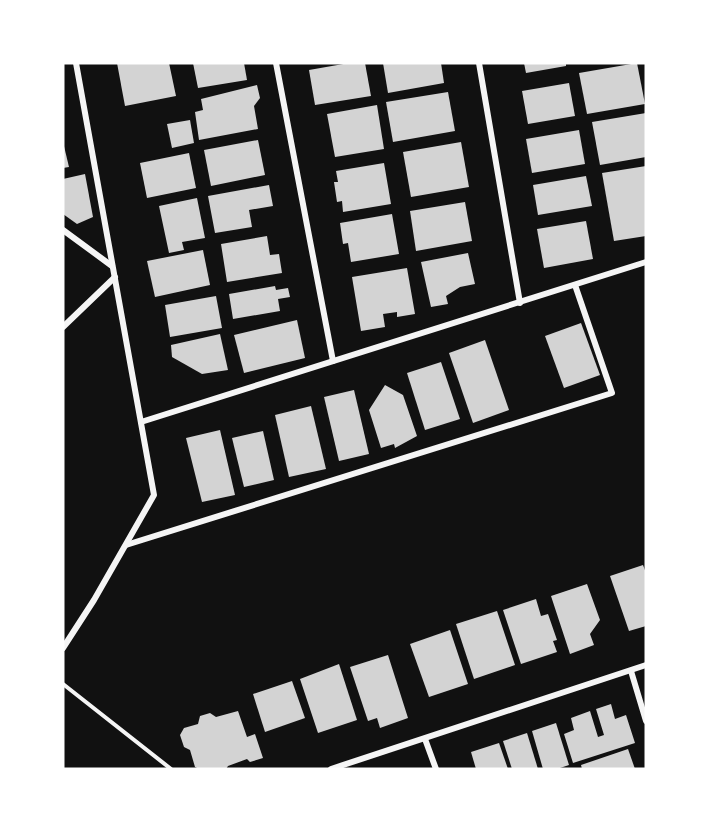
<svg xmlns="http://www.w3.org/2000/svg" width="709" height="832" viewBox="0 0 709 832" font-family="'Fira Sans',sans-serif">
	<style>
		.building { fill: #d3d3d3 }
		.lines { fill: none; stroke-linecap: round; stroke-linejoin: round }
		.service { stroke: #f5f5f5; stroke-width: 4 }
		.minor { stroke: #f5f5f5; stroke-width: 6 }
	</style>
	<rect width="100%" height="100%" fill="#111"/>
	<g class="building">
		<path d="M117 63H169L176 96 125 106Z"/>
		<path d="M193 63H244L247 80 198 88Z"/>
		<path d="M349 63H365L371 96 315 105 309 70Z"/>
		<path d="M383 63H441L444 83 388 93Z"/>
		<path d="M524 63H566V66L526 73Z"/>
		<path d="M637 63 645 104 587 114 579 73Z"/>
		<path d="M569 83 575 116 528 124 522 91Z"/>
		<path d="M257 85 260 98 254 106 258 129 199 140 195 112 203 110 201 99Z"/>
		<path d="M448 92 455 131 393 142 386 102Z"/>
		<path d="M377 105 384 149 335 157 327 114Z"/>
		<path d="M646 113V157L600 165 592 122Z"/>
		<path d="M190 120 194 143 172 148 167 124Z"/>
		<path d="M579 130 585 164 532 173 526 139Z"/>
		<path d="M258 140 265 175 211 186 204 150Z"/>
		<path d="M63 142 69 167 63 168Z"/>
		<path d="M461 142 469 187 411 197 403 152Z"/>
		<path d="M189 153 196 188 147 198 140 163Z"/>
		<path d="M384 163 391 204 343 212 342 201 337 202 334 182H338L336 171Z"/>
		<path d="M646 166V236L614 241 602 173Z"/>
		<path d="M85 174 93 217 77 224 63 214V179Z"/>
		<path d="M586 176 592 206 538 215 533 185Z"/>
		<path d="M269 185 273 206 249 210 252 227 215 233 208 196Z"/>
		<path d="M197 198 205 238 182 242 184 250 169 253 159 206Z"/>
		<path d="M465 202 472 241 416 251 410 211Z"/>
		<path d="M392 214 399 254 351 262 348 243 343 244 340 223Z"/>
		<path d="M586 221 593 259 544 268 537 229Z"/>
		<path d="M267 236 270 255 279 254 282 273 227 282 221 244Z"/>
		<path d="M203 250 210 285 155 297 147 261Z"/>
		<path d="M468 253 475 284 460 287 446 296 448 304 431 307 421 262Z"/>
		<path d="M407 268 415 314 397 317V312L383 314 385 327 361 331 352 277Z"/>
		<path d="M275 286 276 290 288 288 290 297 278 299 280 311 233 319 229 294Z"/>
		<path d="M216 296 222 328 170 337 165 305Z"/>
		<path d="M297 320 305 358 244 373 234 335Z"/>
		<path d="M581 323 600 375 564 388 545 336Z"/>
		<path d="M220 334 228 370 202 374 172 357 171 345Z"/>
		<path d="M485 340 509 410 473 423 449 353Z"/>
		<path d="M441 362 460 419 425 430 407 373Z"/>
		<path d="M385 385 403 395 417 436 395 448 394 444 381 448 369 410Z"/>
		<path d="M354 390 369 454 339 461 324 397Z"/>
		<path d="M311 406 326 469 289 477 275 415Z"/>
		<path d="M220 430 235 495 202 502 186 438Z"/>
		<path d="M263 431 274 480 244 487 232 438Z"/>
		<path d="M643 565 646 573V626L629 631 610 576Z"/>
		<path d="M587 584 600 620 590 634 594 645 570 654 551 596Z"/>
		<path d="M536 599 541 616 548 614 557 640 553 641 557 652 521 664 503 610Z"/>
		<path d="M497 611 515 665 474 679 456 624Z"/>
		<path d="M450 630 468 684 429 697 410 644Z"/>
		<path d="M388 655 408 718 380 728 377 718 368 721 350 667Z"/>
		<path d="M339 664 357 720 318 733 300 679Z"/>
		<path d="M292 681 305 718 265 732 253 694Z"/>
		<path d="M611 704 615 719 626 715 635 743 573 763 564 734 574 730 571 718 590 711 598 737 604 735 596 709Z"/>
		<path d="M238 711 247 737 255 734 263 758 250 762 247 759 228 766 226 769H199L195 767 190 750 184 747 180 735 184 728 198 724 200 716 210 713 216 717Z"/>
		<path d="M556 723 569 765 557 769H543L532 731Z"/>
		<path d="M527 733 538 769H512L503 741Z"/>
		<path d="M499 743 508 769H476L471 752Z"/>
		<path d="M628 749 635 769H582L581 765Z"/>
	</g>
	<g class="lines">
		<path class="service" d="M63 684 171 769"/>
		<g class="minor">
			<path d="M276 63 333 361"/>
			<path d="M479 63 520 303"/>
			<path d="M63 230 112 266"/>
			<path d="M63 327 115 277"/>
			<path d="M141 422 646 262"/>
			<path d="M126 545 612 393 575 285"/>
			<path d="M63 648 94 600 154 495 76 63"/>
			<path d="M631 671 646 721"/>
			<path d="M425 739 436 769"/>
			<path d="M331 769 646 665"/>
		</g>
	</g>
	<rect width="709" height="832" fill="none" stroke="#ffffff" stroke-width="129"/>
</svg>
